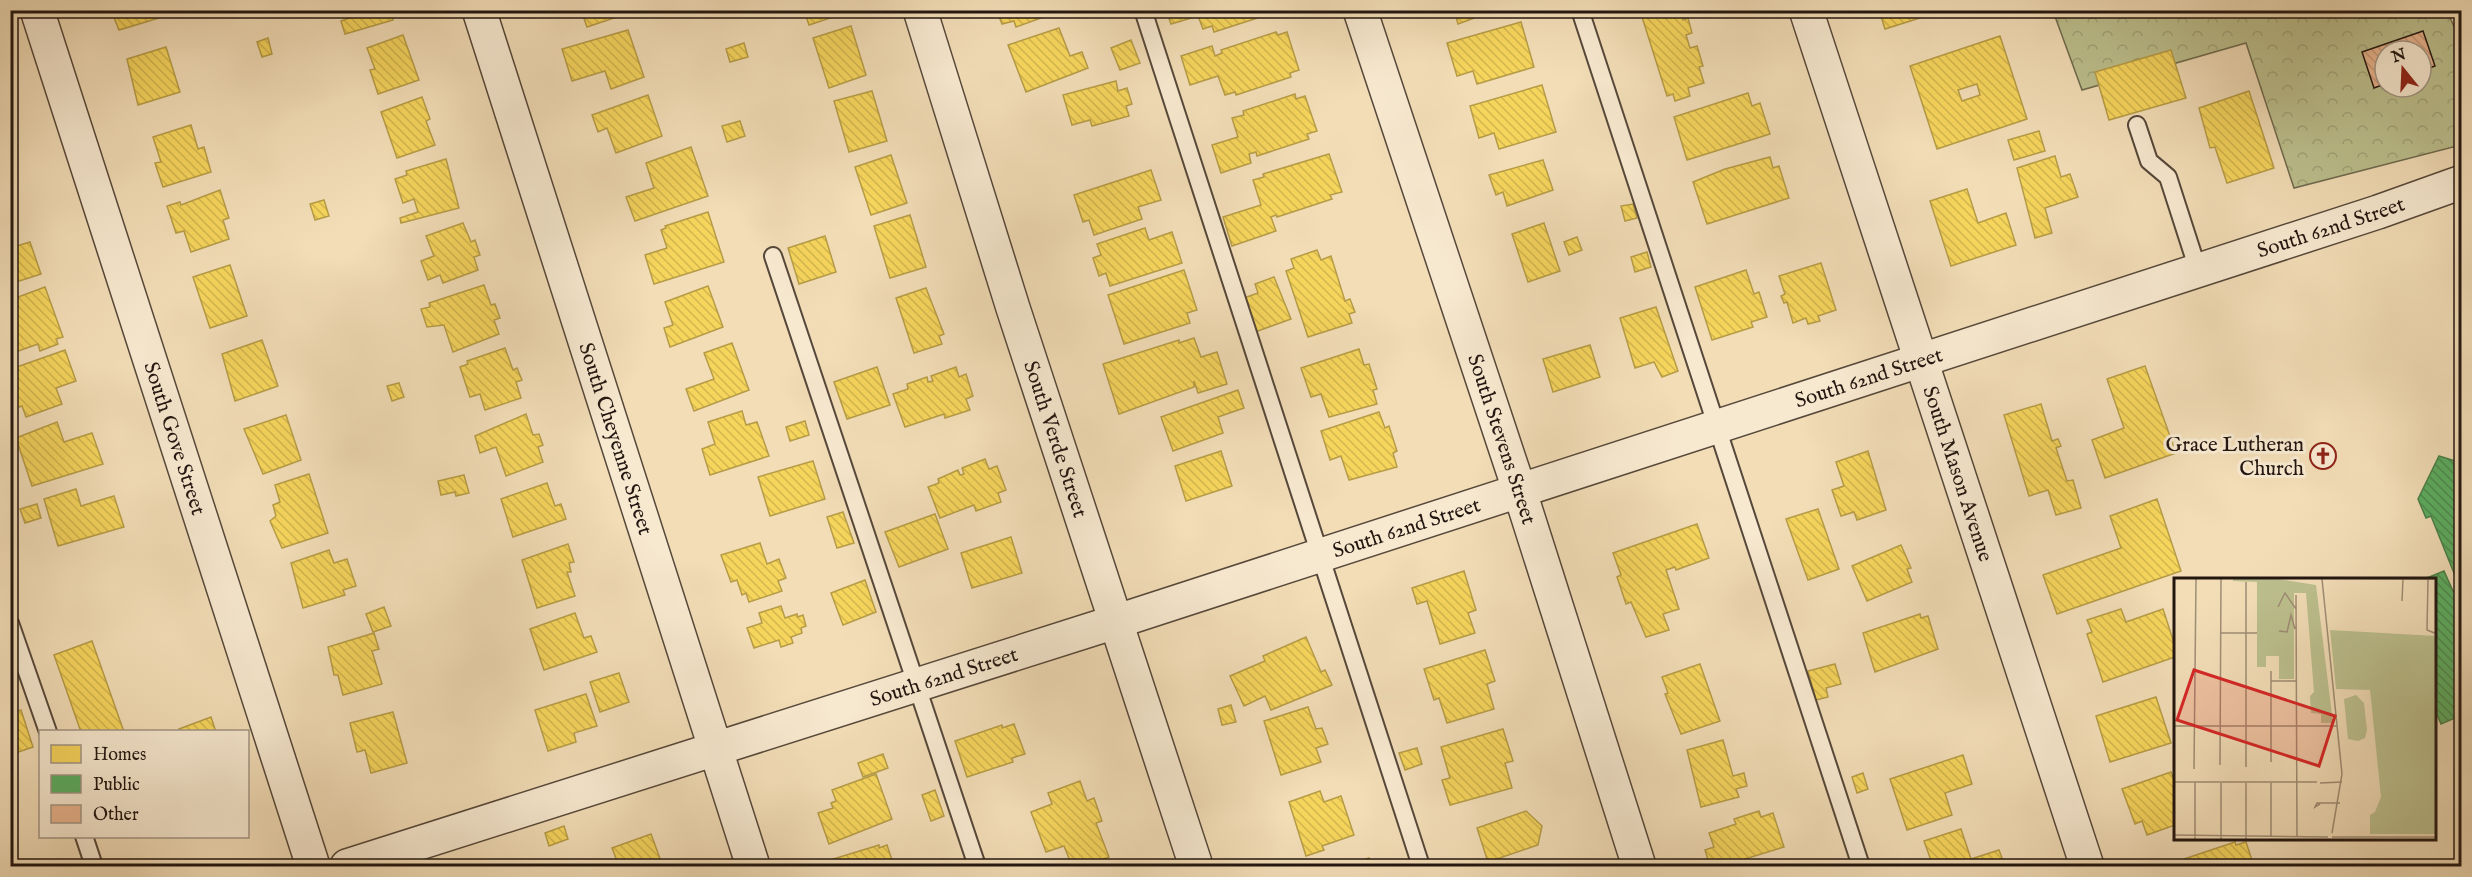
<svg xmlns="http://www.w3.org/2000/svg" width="2472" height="877" viewBox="0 0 2472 877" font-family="'IM FELL English',serif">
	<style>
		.forest { fill: url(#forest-crowns); stroke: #6f6b50; stroke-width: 1.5; fill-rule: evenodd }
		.homes { fill: url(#homes-back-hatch); stroke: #b69c46; stroke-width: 1.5; fill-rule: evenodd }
		.public { fill: url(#public-back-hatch); stroke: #498049; stroke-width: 1.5 }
		.building { fill: url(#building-back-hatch); stroke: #221611; stroke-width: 1.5 }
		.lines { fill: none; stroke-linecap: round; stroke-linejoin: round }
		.service-casing { stroke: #56483a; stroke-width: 20 }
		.minor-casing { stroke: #56483a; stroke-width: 36 }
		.service { stroke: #f7e9d0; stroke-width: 16 }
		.minor { stroke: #f7e9d0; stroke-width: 33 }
		.labels { text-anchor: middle; stroke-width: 6; stroke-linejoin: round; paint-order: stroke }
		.street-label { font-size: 21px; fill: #221611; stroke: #f7e9d0 }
		.poi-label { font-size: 21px; fill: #221611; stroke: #f7e9d0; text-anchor: end }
		.inset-road { fill: none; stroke: #9f8d75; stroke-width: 1.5 }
		.view { fill: #d62828; fill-opacity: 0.15; stroke: #d62828; stroke-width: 3 }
		.inset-edge { fill: none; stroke: #221611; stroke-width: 3 }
	</style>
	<defs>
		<pattern id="forest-crowns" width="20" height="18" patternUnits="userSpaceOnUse" patternTransform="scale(1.5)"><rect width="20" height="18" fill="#bcc08e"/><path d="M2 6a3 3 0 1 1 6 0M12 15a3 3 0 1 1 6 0" fill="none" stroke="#a1a479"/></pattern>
		<pattern id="homes-back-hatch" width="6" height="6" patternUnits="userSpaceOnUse" patternTransform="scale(1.5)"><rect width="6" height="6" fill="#f6d55c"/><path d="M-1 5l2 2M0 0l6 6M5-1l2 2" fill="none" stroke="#d3b64f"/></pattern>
		<pattern id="public-back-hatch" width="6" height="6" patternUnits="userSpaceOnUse" patternTransform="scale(1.5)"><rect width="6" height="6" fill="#5aae61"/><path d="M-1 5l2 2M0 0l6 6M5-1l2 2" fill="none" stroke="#4a8d4f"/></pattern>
		<pattern id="building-back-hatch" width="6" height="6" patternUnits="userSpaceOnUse" patternTransform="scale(1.5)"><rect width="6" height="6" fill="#e9b48e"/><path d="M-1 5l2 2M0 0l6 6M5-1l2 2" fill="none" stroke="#c89a79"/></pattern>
	</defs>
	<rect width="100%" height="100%" fill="#f2ddb7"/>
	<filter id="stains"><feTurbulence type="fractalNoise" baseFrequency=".00333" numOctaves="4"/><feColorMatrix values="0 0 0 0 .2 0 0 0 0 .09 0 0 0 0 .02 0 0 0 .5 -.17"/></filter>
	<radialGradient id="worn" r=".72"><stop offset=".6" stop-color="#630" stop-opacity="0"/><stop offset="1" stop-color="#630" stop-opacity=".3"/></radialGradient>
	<path class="forest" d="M2053 11H2447L2461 42V145L2294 188 2246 43 2082 90ZM2385 51H2421V87H2385Z"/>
	<g class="homes">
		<path d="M111 10H157L159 18 119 30Z"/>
		<path d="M350 10H390L393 20 345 34 341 21 352 17Z"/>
		<path d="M581 10H615L617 17 587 27Z"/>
		<path d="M804 10H847L848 12 809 25Z"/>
		<path d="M1051 10 1052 14 1016 27 1014 21 1002 24 997 11Z"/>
		<path d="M1166 10H1269L1270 14 1214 32 1212 26 1203 29 1198 16 1171 24Z"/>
		<path d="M1454 10H1496L1458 24Z"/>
		<path d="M1663 10H1680L1683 20 1688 18 1692 33 1686 35 1690 48 1697 46 1703 66 1699 67 1704 83 1688 88 1690 96 1675 101 1673 94 1667 96 1642 17Z"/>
		<path d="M1879 10H1945L1885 29Z"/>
		<path d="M1521 22 1534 67 1477 84 1473 71 1457 76 1447 43Z"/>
		<path d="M851 26 866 75 829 88 813 38Z"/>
		<path d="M1059 28 1070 56 1082 52 1088 68 1026 92 1008 45Z"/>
		<path d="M628 30 644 77 611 89 605 71 572 81 562 49Z"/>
		<path d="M1276 32 1278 35 1287 32 1299 70 1290 73 1291 77 1236 95 1235 92 1225 95 1218 76 1190 85 1181 56 1212 46 1215 56 1222 53 1221 50Z"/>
		<path d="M403 35 419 80 378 94 370 70 375 69 367 48Z"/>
		<path d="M2000 36 2027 119 1937 149 1910 66ZM1977 84 1980 95 1962 101 1958 90Z"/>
		<path d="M268 38 272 54 262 57 257 42Z"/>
		<path d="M1131 40 1140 63 1120 70 1111 48Z"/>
		<path d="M744 43 748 57 730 62 726 49Z"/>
		<path d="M166 47 180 92 138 105 127 59Z"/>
		<path d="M2171 50 2186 98 2109 120 2095 72Z"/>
		<path d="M1116 81 1118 91 1127 88 1132 104 1126 106 1129 116 1092 126 1090 120 1072 125 1063 95Z"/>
		<path d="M1542 85 1556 132 1499 149 1494 133 1479 138 1470 106Z"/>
		<path d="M872 91 887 141 849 152 834 101Z"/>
		<path d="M2249 91 2274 168 2227 183 2215 147 2210 148 2199 108Z"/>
		<path d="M1748 93 1752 106 1760 103 1770 134 1687 160 1674 117Z"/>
		<path d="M1295 94 1296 99 1305 96 1317 131 1307 134 1309 139 1257 156 1256 152 1249 154 1251 163 1221 173 1212 145 1238 137 1232 118 1244 115 1243 111Z"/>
		<path d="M648 95 662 136 616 153 607 128 598 132 592 115Z"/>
		<path d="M422 97 430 119 426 121 435 145 397 158 381 112Z"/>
		<path d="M740 121 745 136 727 142 722 126Z"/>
		<path d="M191 125 198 149 204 147 211 172 163 187 155 163 161 162 153 137Z"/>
		<path d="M2039 131 2045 151 2014 160 2008 140Z"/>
		<path d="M691 147 708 196 635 221 626 197 654 188 646 163Z"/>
		<path d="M1329 154 1342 192 1330 195 1332 199 1277 217 1276 215 1271 217 1276 231 1232 246 1223 217 1261 205 1253 180 1264 177 1263 174Z"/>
		<path d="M891 155 907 203 871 215 855 167Z"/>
		<path d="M2055 156 2061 177 2070 174 2078 197 2045 208 2052 233 2035 238 2017 168Z"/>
		<path d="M1770 157 1773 168 1779 166 1789 198 1707 224 1693 182 1725 169Z"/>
		<path d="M446 159 459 208 401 223 400 218 418 212 414 199 403 203 395 179 407 175 406 171Z"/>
		<path d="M1543 160 1553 190 1507 206 1503 192 1496 195 1489 175Z"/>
		<path d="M1151 170 1161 200 1138 207 1142 219 1094 235 1089 220 1083 222 1074 195Z"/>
		<path d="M1967 189 1978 223 2006 213 2016 245 1951 266 1930 201Z"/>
		<path d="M220 190 229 218 223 220 229 239 191 252 184 231 176 233 167 206 180 202 181 205Z"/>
		<path d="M324 200 329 216 315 220 310 204Z"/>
		<path d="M1633 204 1637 218 1625 221 1621 206Z"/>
		<path d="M708 212 724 262 654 284 645 255 667 248 661 230 666 228 665 226Z"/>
		<path d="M910 215 926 267 890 278 874 226Z"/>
		<path d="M463 223 471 242 475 240 480 255 474 257 478 270 443 283 440 275 428 280 421 261 434 256 426 236Z"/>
		<path d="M1544 223 1560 271 1528 282 1512 234Z"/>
		<path d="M1145 228 1149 240 1172 232 1182 263 1110 286 1106 273 1099 276 1093 258 1101 255 1097 244Z"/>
		<path d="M825 236 836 272 799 284 788 248Z"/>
		<path d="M1577 237 1582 250 1569 255 1564 242Z"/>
		<path d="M30 242 41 274 10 284V248Z"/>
		<path d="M1317 250 1321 260 1331 256 1345 301 1350 299 1355 312 1349 314 1352 323 1308 337 1286 271 1294 268 1291 259Z"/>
		<path d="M1647 252 1651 267 1635 272 1631 257Z"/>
		<path d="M1821 263 1836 310 1818 316 1820 321 1808 324 1806 318 1793 323 1787 302 1784 303 1781 296 1785 294 1779 276Z"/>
		<path d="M230 265 247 316 210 328 193 277Z"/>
		<path d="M1184 270 1197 310 1187 313 1190 323 1124 344 1108 295Z"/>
		<path d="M1746 270 1754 294 1759 292 1767 317 1751 322 1753 327 1712 340 1695 287Z"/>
		<path d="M1274 277 1291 319 1255 332 1244 298 1258 293 1255 284Z"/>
		<path d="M484 285 491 305 495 304 500 318 494 320 499 334 453 352 444 325 427 327 421 309 430 307 429 303Z"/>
		<path d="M708 286 723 327 670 347 664 328 673 325 665 302Z"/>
		<path d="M45 287 63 337 56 339 58 344 40 351 38 344 10 354V300Z"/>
		<path d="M926 288 944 334 939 336 942 344 914 353 896 298Z"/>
		<path d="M1656 307 1678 371 1662 377 1654 362 1635 368 1620 318Z"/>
		<path d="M1194 338 1201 357 1217 352 1227 384 1198 393 1194 381V387L1119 414 1103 364 1179 340V343Z"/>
		<path d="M262 340 278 386 235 401 222 354Z"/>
		<path d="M732 343 749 390 694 411 686 389 714 379 704 353Z"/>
		<path d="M1590 345 1600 377 1553 392 1543 359Z"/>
		<path d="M505 348 513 370 517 368 522 380 516 382 521 398 485 410 480 394 470 397 460 367 468 364 467 361Z"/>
		<path d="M1359 349 1364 365 1369 364 1377 389 1373 390 1377 404 1329 417 1321 394 1311 397 1301 368Z"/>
		<path d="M65 350 76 381 56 388 62 404 26 417 22 406 10 410V366L13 365 14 368Z"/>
		<path d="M2145 366 2176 453 2105 478 2092 440 2124 428 2107 379Z"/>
		<path d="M877 367 890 405 847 419 834 382Z"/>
		<path d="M956 367 959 377 966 374 973 396 966 399 970 410 945 418 944 414 905 427 893 394 908 389 907 384 927 377 928 382 933 381 931 376Z"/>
		<path d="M399 383 404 397 392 401 387 386Z"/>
		<path d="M1238 390 1244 408 1218 417 1223 433 1173 451 1161 417Z"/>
		<path d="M2041 404 2052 441 2058 439 2061 446 2056 448 2067 481 2073 480 2081 508 2056 515 2048 490 2029 496 2004 415Z"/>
		<path d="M742 411 746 425 757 422 769 456 710 475 702 449 715 444 708 422Z"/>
		<path d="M1379 412 1385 428 1389 426 1397 451 1393 453 1397 467 1349 480 1341 456 1330 460 1321 431Z"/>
		<path d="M526 414 533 435 539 434 543 445 538 447 543 462 506 476 496 447 480 453 475 436Z"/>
		<path d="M286 415 301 460 263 474 244 429Z"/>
		<path d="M805 421 809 435 790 441 786 427Z"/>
		<path d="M57 422 64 442 92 433 103 464 32 486 16 438Z"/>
		<path d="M1221 451 1232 486 1186 501 1175 466Z"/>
		<path d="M1868 451 1886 510 1857 520 1854 512 1841 516 1832 490 1844 486 1836 462Z"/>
		<path d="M985 459 989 469 997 466 1006 490 998 493 1001 502 976 511 974 505 940 518 928 487 939 483 938 479 958 470 960 475 964 474 962 468Z"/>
		<path d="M813 461 825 499 770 516 758 477Z"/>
		<path d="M309 474 328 533 282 548 270 521 276 516 273 505 280 502 275 485Z"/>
		<path d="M464 475 469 493 456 496 455 492 441 495 438 481Z"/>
		<path d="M547 483 555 506 561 504 566 519 513 537 501 499Z"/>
		<path d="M76 489 81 506 114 496 124 527 58 546 44 499Z"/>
		<path d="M2157 499 2181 571 2057 614 2043 575 2121 548 2110 516Z"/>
		<path d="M37 504 41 518 25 523 20 509Z"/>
		<path d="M1818 509 1839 569 1808 580 1786 519Z"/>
		<path d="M843 512 854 543 837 548 827 517Z"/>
		<path d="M935 514 948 549 899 567 885 532Z"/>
		<path d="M1697 524 1709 558 1676 570 1675 567 1666 570 1679 609 1663 614 1669 630 1646 637 1631 602 1626 604 1617 577 1621 575 1613 553Z"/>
		<path d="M1011 537 1022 573 972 588 961 553Z"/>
		<path d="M760 543 767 564 779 559 786 578 778 581 782 591 749 602 746 593 742 595 737 580 731 582 721 555Z"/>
		<path d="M568 544 574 562 569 563 571 572H567L575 596 537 608 522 560Z"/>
		<path d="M1901 545 1911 568 1907 569 1912 582 1867 601 1852 566Z"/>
		<path d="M329 550 334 563 347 559 356 586 343 590 345 595 303 608 291 563Z"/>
		<path d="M1464 571 1476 610 1468 613 1475 633 1440 644 1427 601 1417 604 1412 588Z"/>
		<path d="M865 580 876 612 843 625 831 593Z"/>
		<path d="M781 606 785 618 797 614 798 617 803 615 806 626 801 628 802 633 791 637 793 643 781 647 779 640 754 648 747 628 762 623 759 613Z"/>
		<path d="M384 607 391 626 373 632 366 614Z"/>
		<path d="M2121 609 2126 622 2163 609 2175 646V657L2103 682 2087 634 2092 632 2087 620Z"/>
		<path d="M575 613 584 638 591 636 597 652 544 670 530 629Z"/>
		<path d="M1920 614 1921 618 1928 616 1938 649 1875 672 1863 633Z"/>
		<path d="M374 633 379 649 372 651 382 684 343 695 338 675H334L328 647Z"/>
		<path d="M1306 637 1321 672 1325 670 1332 685 1271 710 1265 696 1244 706 1230 676 1265 661 1263 656Z"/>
		<path d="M92 641 124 732H81L54 655Z"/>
		<path d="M1485 650 1495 681 1487 684 1494 709 1447 723 1439 698 1434 700 1424 669Z"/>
		<path d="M1700 664 1720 721 1681 734 1665 694 1668 693 1662 677Z"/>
		<path d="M1835 664 1841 684 1826 688 1828 697 1816 700 1808 671Z"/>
		<path d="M619 673 629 702 600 712 590 682Z"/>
		<path d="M586 694 597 726 574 733 576 742 548 751 535 710Z"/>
		<path d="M2156 697 2171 743 2110 762 2096 716Z"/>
		<path d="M1231 705 1236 722 1222 725 1218 709Z"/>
		<path d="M1308 707 1316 729 1322 728 1328 744 1316 748 1321 762 1281 775 1264 721Z"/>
		<path d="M21 710 33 747 10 755V714Z"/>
		<path d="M393 712 407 763 371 773 365 750 357 752 350 723Z"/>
		<path d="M211 717 216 732H180L179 729Z"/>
		<path d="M1014 724 1025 754 1012 758 1013 762 967 777 955 741 1002 725V728Z"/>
		<path d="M1503 729 1513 761 1505 763 1512 788 1450 805 1442 780 1450 778 1441 747Z"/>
		<path d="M1723 740 1733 776 1744 773 1747 786 1736 789 1739 797 1701 807 1687 750Z"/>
		<path d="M1417 748 1422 764 1405 770 1399 753Z"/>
		<path d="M883 754 888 768 863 777 858 763Z"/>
		<path d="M1963 755 1972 784 1945 793 1952 815 1907 830 1890 779Z"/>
		<path d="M2171 772 2175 783V825L2147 835 2142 821 2135 824 2122 789Z"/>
		<path d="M1863 773 1868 789 1857 793 1852 777Z"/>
		<path d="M876 774 892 819 829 844 818 813 833 808 831 803 836 801 832 790Z"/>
		<path d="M1080 781 1087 801 1094 798 1102 821 1096 823 1109 857 1084 866H1072L1064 846 1046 852 1031 812 1052 804 1048 793Z"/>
		<path d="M935 790 944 816 931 821 922 795Z"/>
		<path d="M1320 791 1324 802 1341 796 1354 835 1322 846 1324 850 1306 856 1289 802Z"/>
		<path d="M1526 811 1542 826 1538 845 1488 862 1477 828Z"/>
		<path d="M1759 811 1761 817 1773 813 1784 847 1722 866H1710L1705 850 1714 847 1709 833 1736 824 1734 819Z"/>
		<path d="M564 826 568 839 549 846 545 833Z"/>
		<path d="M1961 829 1971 859 1999 850 2005 866H1933L1924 841Z"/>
		<path d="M651 834 662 864 672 861 673 866 679 863 680 866H619L612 848Z"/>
		<path d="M2235 842 2236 845 2246 842 2254 866H2179L2186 864 2184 859Z"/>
		<path d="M879 845V848L887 845 894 866H832L830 860Z"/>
		<path d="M1369 858 1372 866H1342Z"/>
		<path d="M944 859 946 866H921Z"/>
	</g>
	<path class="public" d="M2439 456 2462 463V715L2441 724 2434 707V580H2422L2444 571 2453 591 2460 588 2431 516 2426 518 2418 499Z"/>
	<path class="building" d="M2423 31 2435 66 2421 71V51H2385V84L2374 88 2362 52Z"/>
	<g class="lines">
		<defs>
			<g id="service">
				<path d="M1143 10 1421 866"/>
				<path d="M1580 10 1861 866"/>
				<path d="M2137 125 2149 161 2168 177 2198 270"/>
				<path d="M773 256 977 866"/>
				<path d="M10 623 48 732"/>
				<path d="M84 836 94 866"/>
			</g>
			<g id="minor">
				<path id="s1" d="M37 10 313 866"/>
				<path id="s2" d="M479 10 753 866"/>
				<path id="s3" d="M920 10 1013 308 1196 866"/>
				<path id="s4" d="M1360 10 1519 489 1639 866"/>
				<path id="s5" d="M1806 10 2087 866"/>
				<path id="s6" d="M347 866 1118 621 2378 212 2462 182"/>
			</g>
		</defs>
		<use href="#service" class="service-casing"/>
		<use href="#minor" class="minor-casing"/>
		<use href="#service" class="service"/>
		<use href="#minor" class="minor"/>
	</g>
	<defs>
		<symbol id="church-ring" viewBox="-11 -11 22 22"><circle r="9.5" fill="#f7e9d0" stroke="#8f2418" stroke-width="1.5"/><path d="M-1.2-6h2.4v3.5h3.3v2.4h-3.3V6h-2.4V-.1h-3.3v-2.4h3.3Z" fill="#8f2418"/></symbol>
	</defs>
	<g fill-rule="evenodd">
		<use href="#church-ring" x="2308" y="441" width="30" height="30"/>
	</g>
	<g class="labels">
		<g class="street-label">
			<text dy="7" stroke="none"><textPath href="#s6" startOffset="2084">South 62nd Street</textPath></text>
			<text dy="7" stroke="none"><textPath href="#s6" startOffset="1598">South 62nd Street</textPath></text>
			<text dy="7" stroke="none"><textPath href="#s2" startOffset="450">South Cheyenne Street</textPath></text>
			<text dy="7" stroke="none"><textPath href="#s4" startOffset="452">South Stevens Street</textPath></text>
			<text dy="7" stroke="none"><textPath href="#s1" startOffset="450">South Gove Street</textPath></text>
			<text dy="7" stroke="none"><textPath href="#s3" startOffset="450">South Verde Street</textPath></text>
			<text dy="7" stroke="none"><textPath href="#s5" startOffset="488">South Mason Avenue</textPath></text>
			<text dy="7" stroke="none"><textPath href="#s6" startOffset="1112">South 62nd Street</textPath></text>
			<text dy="7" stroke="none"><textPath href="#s6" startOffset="626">South 62nd Street</textPath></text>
		</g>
		<g class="poi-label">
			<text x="2304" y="451">Grace Lutheran<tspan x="2304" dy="24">Church</tspan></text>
		</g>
	</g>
	<g transform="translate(2174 578)">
		<rect width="262" height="262" fill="#f2ddb7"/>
		<path d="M156 52 262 58V256H196V237L201 234 207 219 196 112 162 111Z" fill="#bcc08e"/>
		<path d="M59 0H98L142 7 159 145H147V136L137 135 136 118 140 114 132 15H120V101H105V78H92V89H83V4L59 3Z" fill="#bcc08e"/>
		<path d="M204 71H253L255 97 231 94 229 74 226 95H203ZM203 104 226 106 228 130 203 128ZM232 106H255L250 124 230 130ZM182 117 190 125 193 152 191 160 184 163 174 161 170 121ZM213 133 239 136 240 161 220 155ZM262 134V158L241 161 243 136ZM232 167H250V196H232Z" fill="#bcc08e"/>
		<path class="inset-road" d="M120 0 263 1M148 1 168 196 158 255M254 1 253 52 263 56M122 17 123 258M228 23 229 1M104 29 111 15 122 31M105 53 113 54 117 37 121 51M47 55H83M97 93V184M97 103H123M0 148H163M46 187 47 0M72 189V4M20 191 22 0M0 204H143M47 205V262M72 205V262M97 205V258M146 205 168 204M146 226 141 229 143 225H166M0 257 154 259M158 259H263M21 262V204"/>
		<path class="view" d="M20 92 161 138 145 188 3 142Z"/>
		<rect width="262" height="262" class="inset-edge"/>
	</g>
	<rect width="2472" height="877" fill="none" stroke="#f2ddb7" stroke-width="36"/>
	<rect x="12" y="12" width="2448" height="853" fill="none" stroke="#221611" stroke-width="3"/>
	<rect x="18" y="18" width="2436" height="841" fill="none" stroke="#221611" stroke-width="1.5"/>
	<rect x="39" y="730" width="210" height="108" fill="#f7e9d0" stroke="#a29584" stroke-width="1.5"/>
	<rect x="51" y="745" width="30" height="18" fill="#f6d55c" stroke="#a29584" stroke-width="1.5"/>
	<text x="93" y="760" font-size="18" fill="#221611">Homes</text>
	<rect x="51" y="775" width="30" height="18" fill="#5aae61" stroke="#a29584" stroke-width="1.5"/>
	<text x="93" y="790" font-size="18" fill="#221611">Public</text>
	<rect x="51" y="805" width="30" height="18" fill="#e9b48e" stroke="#a29584" stroke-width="1.5"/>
	<text x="93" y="820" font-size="18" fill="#221611">Other</text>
	<g transform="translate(2403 69) rotate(342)"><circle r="28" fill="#f7e9d0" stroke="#a29584" stroke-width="1.5"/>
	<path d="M0-4.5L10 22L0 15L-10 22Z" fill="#8f2418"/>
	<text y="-9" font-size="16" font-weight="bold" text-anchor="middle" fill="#221611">N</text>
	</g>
	<rect width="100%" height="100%" filter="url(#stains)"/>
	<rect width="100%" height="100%" fill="url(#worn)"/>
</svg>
